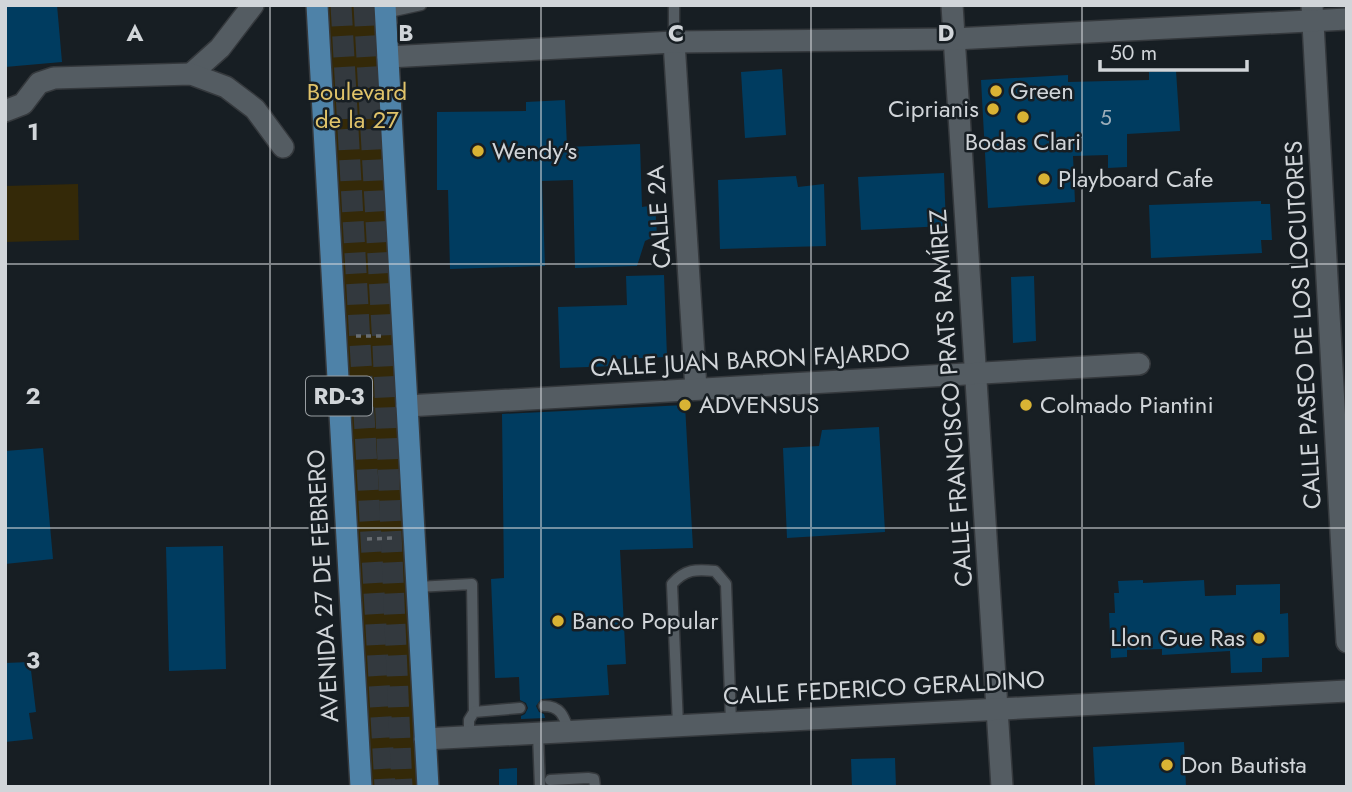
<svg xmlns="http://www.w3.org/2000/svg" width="1352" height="792" viewBox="0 0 1352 792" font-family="Jost,sans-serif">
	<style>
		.green { fill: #342908 }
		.building { fill: #003c60 }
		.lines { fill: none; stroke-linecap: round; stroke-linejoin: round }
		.highway-tunnel { stroke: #33393e; stroke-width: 21; stroke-dasharray: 21 10; stroke-linecap: butt }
		.lane-casing { stroke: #35393d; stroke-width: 13 }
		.street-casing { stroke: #35393d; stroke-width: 24 }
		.primary-casing { stroke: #35393d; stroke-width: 24 }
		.path { stroke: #676c71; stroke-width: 3.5; stroke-dasharray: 5 5; stroke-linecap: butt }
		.lane { stroke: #545c62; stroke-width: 10 }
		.street { stroke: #545c62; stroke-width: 21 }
		.primary { stroke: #4e82a8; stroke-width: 21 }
		.grid { fill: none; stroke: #d1d5d9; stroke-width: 2; stroke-opacity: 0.55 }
		.poi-dot { fill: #d9b334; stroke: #171e23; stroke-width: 2.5 }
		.labels { text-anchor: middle; stroke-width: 5; stroke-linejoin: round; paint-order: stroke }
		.number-label { font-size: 21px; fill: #9dafbb }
		.shield { fill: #171e23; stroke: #999ea2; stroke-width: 2 }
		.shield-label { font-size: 23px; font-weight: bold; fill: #d1d5d9 }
		.poi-label { font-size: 24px; fill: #d1d5d9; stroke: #171e23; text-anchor: start }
		.park-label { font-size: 24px; fill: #e0c36a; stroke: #171e23 }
		.street-label { font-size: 24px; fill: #d1d5d9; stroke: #171e23 }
		.grid-label { font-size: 23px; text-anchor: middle; font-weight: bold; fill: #d1d5d9; stroke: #171e23; stroke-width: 5; stroke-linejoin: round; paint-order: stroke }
	</style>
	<rect width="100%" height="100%" fill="#171e23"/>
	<g class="green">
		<path d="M324 5H379L421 787H367Z"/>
		<path d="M78 184 79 240 5 242V186Z"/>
	</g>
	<g class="building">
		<path d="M5 5H57L62 62 5 67Z"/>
		<path d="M782 69 786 135 745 138 741 72Z"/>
		<path d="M1176 71 1180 131 1127 134V167L1108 168V155L1073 156 1075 202 988 208 981 80 1068 75V82L1149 80V72Z"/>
		<path d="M565 100 567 147 640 144 642 207 655 205 657 235 645 241 637 266 575 268 573 180 542 181 545 266 450 269 448 190H437V112L526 111V102Z"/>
		<path d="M944 173 946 226 861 230 858 177Z"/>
		<path d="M796 176 798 187 824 184 826 246 720 249 718 180Z"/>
		<path d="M1261 201V204H1270L1272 240H1261L1262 253 1151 258 1149 205Z"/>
		<path d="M664 275 667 357 616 359V366L560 368 558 307 627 305 626 276Z"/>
		<path d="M1034 276 1036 341 1013 343 1011 277Z"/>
		<path d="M685 405 693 548 620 550 626 664 607 665 609 695 541 699 536 706 539 712 544 714 545 718 521 719V716L525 714 528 708 526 703 520 700 519 677 495 678 491 579 504 578 502 414Z"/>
		<path d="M879 427 885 532 787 538 783 448 819 446 822 430Z"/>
		<path d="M43 448 53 559 5 564V451Z"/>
		<path d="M223 546 226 669 169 671 166 547Z"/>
		<path d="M1143 580V583L1204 580 1205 596 1236 595V585L1280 584V614L1288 613 1289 657 1262 658V672L1231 673 1230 651 1162 655V649L1127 650V657L1111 658 1109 613H1115L1114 593H1119L1118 581Z"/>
		<path d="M30 662 36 712 29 713 33 739 5 742V663Z"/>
		<path d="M1184 742 1186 787H1095L1093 747Z"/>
		<path d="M895 758 896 787H852L851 759Z"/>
		<path d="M517 768V787H499V769Z"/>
	</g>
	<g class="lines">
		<g class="highway-tunnel">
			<path d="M341 5 385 787"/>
			<path d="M364 5 383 347 402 787"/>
		</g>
		<defs>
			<g id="lane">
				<path d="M385 13 421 5"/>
				<path d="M674 42V5"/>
				<path d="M417 587 472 584 474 712"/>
				<path d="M544 706C561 706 564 717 569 731"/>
				<path d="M678 725 672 584C685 569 696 569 715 571L726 584 731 723"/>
				<path d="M538 734 540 787"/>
				<path d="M469 737V720L474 712 520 708"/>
				<path d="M550 780 588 778 594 779 595 787"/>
			</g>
			<g id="street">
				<path d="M952 5 1002 787"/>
				<path d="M1312 5 1347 642"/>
				<path d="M674 42 696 389"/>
				<path d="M388 57 674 42 954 39 1347 19"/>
				<path d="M191 74 220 48 253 5"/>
				<path d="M5 111 23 104 39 83 54 78 191 74 226 87 255 109 283 147"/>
				<path d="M407 406 1139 364"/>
				<path d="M425 739 1347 691"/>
			</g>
			<g id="primary">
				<path d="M317 5 361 787"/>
				<path d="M385 5 428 787"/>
			</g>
		</defs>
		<use href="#lane" class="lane-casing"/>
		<use href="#street" class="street-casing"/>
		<use href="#primary" class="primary-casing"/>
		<g class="path">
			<path d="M356 336H383"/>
			<path d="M367 539 395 538"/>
		</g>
		<use href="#lane" class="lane"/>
		<use href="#street" class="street"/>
		<use href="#primary" class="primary"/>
	</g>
	<path class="grid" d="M270 5V787M541 5V787M811 5V787M1082 5V787M5 264H1347M5 528H1347"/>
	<g class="poi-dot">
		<circle cx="996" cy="91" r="7"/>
		<circle cx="993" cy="109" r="7"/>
		<circle cx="1023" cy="117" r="7"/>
		<circle cx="478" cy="151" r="7"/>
		<circle cx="1044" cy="179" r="7"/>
		<circle cx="685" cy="405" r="7"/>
		<circle cx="1026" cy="405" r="7"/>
		<circle cx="558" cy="621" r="7"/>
		<circle cx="1259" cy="638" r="7"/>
		<circle cx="1167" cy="765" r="7"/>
	</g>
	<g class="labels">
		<g class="number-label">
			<text x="1106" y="125">5</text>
		</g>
		<rect class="shield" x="306" y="376.5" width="66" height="39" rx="5"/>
		<g class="shield-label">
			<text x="339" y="404">RD-3</text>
		</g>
		<g class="poi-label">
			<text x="1010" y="99">Green</text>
			<text x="979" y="117" text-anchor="end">Ciprianis</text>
			<text x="1023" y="150" text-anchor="middle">Bodas Clari</text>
			<text x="492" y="159">Wendy's</text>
			<text x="1058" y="187">Playboard Cafe</text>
			<text x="699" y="413">ADVENSUS</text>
			<text x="1040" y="413">Colmado Piantini</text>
			<text x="572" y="629">Banco Popular</text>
			<text x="1245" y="646" text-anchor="end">Llon Gue Ras</text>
			<text x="1181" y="773">Don Bautista</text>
		</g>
		<g class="park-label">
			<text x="357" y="100">Boulevard<tspan x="357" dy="28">de la 27</tspan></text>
		</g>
		<g class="street-label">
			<text transform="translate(659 217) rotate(-94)" y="8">CALLE 2A</text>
			<text transform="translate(1303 325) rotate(-93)" y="8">CALLE PASEO DE LOS LOCUTORES</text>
			<text transform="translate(750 360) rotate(-3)" y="8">CALLE JUAN BARON FAJARDO</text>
			<text transform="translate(951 398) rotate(-94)" y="8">CALLE FRANCISCO PRATS RAMÍREZ</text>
			<text transform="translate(323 586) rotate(-93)" y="8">AVENIDA 27 DE FEBRERO</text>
			<text transform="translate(884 688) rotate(-3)" y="8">CALLE FEDERICO GERALDINO</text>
		</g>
	</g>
	<g class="grid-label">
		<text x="135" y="41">A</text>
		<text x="406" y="41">B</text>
		<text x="676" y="41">C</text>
		<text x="946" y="41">D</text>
		<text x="33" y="140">1</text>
		<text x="33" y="404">2</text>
		<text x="33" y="668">3</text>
	</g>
	<rect width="1352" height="792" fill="none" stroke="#d1d5d9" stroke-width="14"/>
	<path d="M1100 60v10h147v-10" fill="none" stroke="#d1d5d9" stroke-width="3.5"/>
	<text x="1110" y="60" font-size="21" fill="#d1d5d9" stroke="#171e23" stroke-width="5" paint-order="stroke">50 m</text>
</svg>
